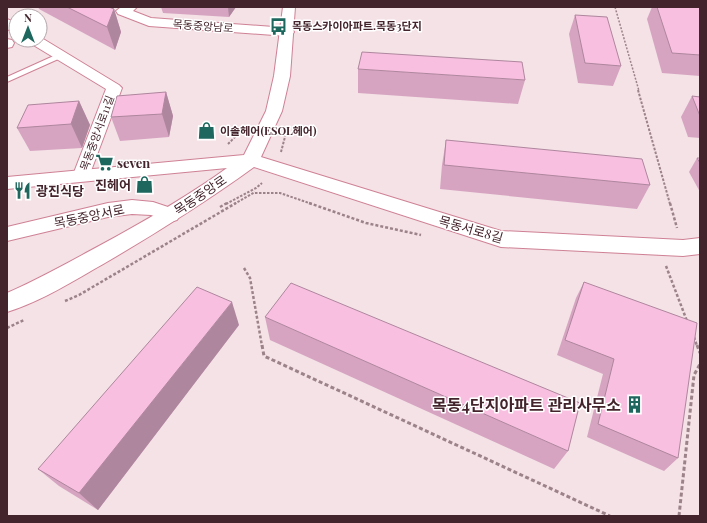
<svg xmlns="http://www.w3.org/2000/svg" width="707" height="523" viewBox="0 0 707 523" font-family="'Playfair Display','Noto Sans KR',serif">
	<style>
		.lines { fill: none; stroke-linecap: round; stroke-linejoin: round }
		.lane-casing { stroke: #cf8195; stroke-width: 2 }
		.street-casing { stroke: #cf8195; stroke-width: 2 }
		.secondary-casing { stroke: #cf8195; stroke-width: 2 }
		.path-far3 { stroke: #9c8389; stroke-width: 1.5; stroke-dasharray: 2 1.5; stroke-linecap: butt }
		.path-far2 { stroke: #9c8389; stroke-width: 2; stroke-dasharray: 2.5 1.5; stroke-linecap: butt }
		.path-far1 { stroke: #9c8389; stroke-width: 2.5; stroke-dasharray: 3 2; stroke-linecap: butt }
		.path { stroke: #9c8389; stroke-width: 3; stroke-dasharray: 4 2.5; stroke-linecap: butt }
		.lane { fill: #fff; fill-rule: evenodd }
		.street { fill: #fff; fill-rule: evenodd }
		.secondary { fill: #fff; fill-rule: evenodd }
		.wall { fill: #d6a4c1 }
		.shaded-wall { fill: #ae869d }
		.building { fill: #f9bfe0; stroke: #ae869d }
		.labels { text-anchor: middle; stroke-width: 3; stroke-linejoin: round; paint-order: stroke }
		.far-street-label { font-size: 11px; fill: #44242c; stroke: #fff }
		.far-poi-label { font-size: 11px; font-weight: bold; fill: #44242c; stroke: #fff; text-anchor: start }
		.poi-label { font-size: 13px; font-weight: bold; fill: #44242c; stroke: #fff; text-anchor: start }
		.street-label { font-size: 13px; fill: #44242c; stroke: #fff }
		.near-poi-label { font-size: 16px; font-weight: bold; fill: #44242c; stroke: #fff; text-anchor: end }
	</style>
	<rect width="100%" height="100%" fill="#f4e2e6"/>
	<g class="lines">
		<defs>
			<path id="lane" d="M58 54H64L65 56 7 82V77Z"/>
			<g id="street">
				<path d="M121 7H137L133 11 151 18 287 28 292 29 294 32 292 35 287 36 149 26 118 14 116 11Z"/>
				<path d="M7 19 16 23V33L7 29Z"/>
				<path d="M40 37 119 85 122 88 88 179 82 181 76 179 73 175 106 89 30 43 28 40H40Z"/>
				<path d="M7 39 12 40 14 43 12 47 7 48Z"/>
				<path d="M132 200 153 202 177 210 180 215 177 220 170 222 151 215 132 214 108 217 7 241V227L108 203Z"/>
			</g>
			<path id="secondary" d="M283 7H295L290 76 282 111 261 157 501 231 683 240 700 238V254L683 256 501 247 254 167C206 202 156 233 105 263 73 281 42 301 7 312V293C39 279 69 262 99 246 143 222 187 197 227 168L7 189V177L244 155 266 111 274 76Z"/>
		</defs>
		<use href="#lane" class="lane-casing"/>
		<use href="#street" class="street-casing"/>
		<use href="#secondary" class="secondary-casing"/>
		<path class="path-far3" d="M615 7 639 91"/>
		<g class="path-far2">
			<path d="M638 90 670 204"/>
			<path d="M228 144 242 130"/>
			<path d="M281 152 286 133"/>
			<path d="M255 193H280L312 204"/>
			<path d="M226 204 256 188 262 183"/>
			<path d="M234 204 255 192"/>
		</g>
		<g class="path-far1">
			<path d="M309 203 366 223 421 235"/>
			<path d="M670 203 677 228"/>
			<path d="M220 207 227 203"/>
			<path d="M666 266 687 321"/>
			<path d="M244 268 250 278 262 346"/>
			<path d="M65 301 79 295 236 203"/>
			<path d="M7 328 24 320"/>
			<path d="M694 337 697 346"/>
		</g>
		<g class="path">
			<path d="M262 345 264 356 610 516"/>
			<path d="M697 345 700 353"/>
			<path d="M679 516 694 375 700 364"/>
		</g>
		<use href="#lane" class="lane"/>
		<use href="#street" class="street"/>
		<use href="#secondary" class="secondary"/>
	</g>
	<g class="wall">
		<path d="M38 7H109L114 9 121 32 115 50 39 9Z"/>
		<path d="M161 7H236L229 17 163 13Z"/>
		<path d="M652 7H700V76L662 73 647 19Z"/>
		<path d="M575 15 621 66 613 86 578 83 569 34Z"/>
		<path d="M358 69 525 80 518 104 358 93Z"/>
		<path d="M166 92 173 116 169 137 120 141 111 117Z"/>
		<path d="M692 96 700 97V138L688 137 681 117Z"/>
		<path d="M79 101 90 125 82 148 30 151 17 128Z"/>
		<path d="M446 140 650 185 637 209 440 189 442 165Z"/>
		<path d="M697 158H700V192L689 172Z"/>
		<path d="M584 282 678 458 664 471 587 437 603 374 557 355 576 298Z"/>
		<path d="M265 317 568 451 554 469 270 340Z"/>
		<path d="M239 325 98 510 59 486 38 469Z"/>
	</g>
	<g class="shaded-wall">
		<path d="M228 7H236L229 17Z"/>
		<path d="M114 9 121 32 115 50 107 27Z"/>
		<path d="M166 92 173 116 169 137 162 114Z"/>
		<path d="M79 101 90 125 82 148 71 124Z"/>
		<path d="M232 302 239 325 98 510 79 493Z"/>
	</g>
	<g class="building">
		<path d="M67 7H109L114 9 107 27Z"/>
		<path d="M657 7H700V55L672 53Z"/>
		<path d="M575 15 607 17 621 66 585 63Z"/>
		<path d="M362 52 522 62 525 80 358 69Z"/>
		<path d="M166 92 162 114 111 117 117 96Z"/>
		<path d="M692 96 700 97V116Z"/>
		<path d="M79 101 71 124 17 128 28 105Z"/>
		<path d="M446 140 642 159 650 185 444 165Z"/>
		<path d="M697 158H700V163Z"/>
		<path d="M584 282 697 323 678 458 598 424 614 359 565 340Z"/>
		<path d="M291 283 580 403 568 451 265 317Z"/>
		<path d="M197 287 232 302 79 493 38 469Z"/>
	</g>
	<defs>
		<symbol id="bus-bare" viewBox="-9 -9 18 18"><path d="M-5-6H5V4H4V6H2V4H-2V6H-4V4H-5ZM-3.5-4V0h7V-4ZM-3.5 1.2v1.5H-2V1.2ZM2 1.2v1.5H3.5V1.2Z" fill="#1d675e" stroke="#fff" stroke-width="2.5" paint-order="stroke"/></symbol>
		<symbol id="shop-bare" viewBox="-9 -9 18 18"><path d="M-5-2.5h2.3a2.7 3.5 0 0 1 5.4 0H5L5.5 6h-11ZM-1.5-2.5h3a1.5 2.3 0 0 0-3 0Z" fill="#1d675e" stroke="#fff" stroke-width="2.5" paint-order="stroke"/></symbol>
		<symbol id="supermarket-bare" viewBox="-9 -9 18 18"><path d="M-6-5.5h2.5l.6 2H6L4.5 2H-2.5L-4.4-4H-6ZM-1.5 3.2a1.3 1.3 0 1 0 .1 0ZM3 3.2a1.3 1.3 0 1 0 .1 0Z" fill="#1d675e" stroke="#fff" stroke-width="2.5" paint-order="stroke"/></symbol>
		<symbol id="restaurant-bare" viewBox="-9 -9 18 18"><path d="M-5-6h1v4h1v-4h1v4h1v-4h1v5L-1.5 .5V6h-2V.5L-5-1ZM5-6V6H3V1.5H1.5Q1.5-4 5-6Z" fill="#1d675e" stroke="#fff" stroke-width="2.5" paint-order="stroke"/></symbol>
		<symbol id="building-bare" viewBox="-9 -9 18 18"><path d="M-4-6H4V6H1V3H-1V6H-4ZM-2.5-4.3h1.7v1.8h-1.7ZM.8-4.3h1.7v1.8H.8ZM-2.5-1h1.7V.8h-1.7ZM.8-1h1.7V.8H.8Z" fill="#1d675e" stroke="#fff" stroke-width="2.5" paint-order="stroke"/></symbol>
	</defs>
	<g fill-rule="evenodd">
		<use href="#bus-bare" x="266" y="14" width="25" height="25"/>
		<use href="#shop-bare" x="194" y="118" width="25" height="25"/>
		<use href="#supermarket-bare" x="92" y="150" width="25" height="25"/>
		<use href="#shop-bare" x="132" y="172" width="25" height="25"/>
		<use href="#restaurant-bare" x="10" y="178" width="25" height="25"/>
		<use href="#building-bare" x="622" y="392" width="25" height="25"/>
	</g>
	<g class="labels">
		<g class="far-street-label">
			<text transform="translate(203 26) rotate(4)" y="4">목동중앙남로</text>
			<text transform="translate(97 133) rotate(-70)" y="4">목동중앙서로11길</text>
		</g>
		<g class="far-poi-label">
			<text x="292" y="30">목동스카이아파트.목동3단지</text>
			<text x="220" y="135">이솔헤어(ESOL헤어)</text>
		</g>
		<g class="poi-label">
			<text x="117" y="168">seven</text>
			<text x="131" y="190" text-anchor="end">진헤어</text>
			<text x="36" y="196">광진식당</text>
		</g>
		<g class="street-label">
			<text transform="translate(200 195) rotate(-34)" y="5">목동중앙로</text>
			<text transform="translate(89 216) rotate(-12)" y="5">목동중앙서로</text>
			<text transform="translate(471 229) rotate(16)" y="5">목동서로8길</text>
		</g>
		<g class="near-poi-label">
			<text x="621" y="411">목동4단지아파트 관리사무소</text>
		</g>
	</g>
	<rect width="707" height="523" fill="none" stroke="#44242c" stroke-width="16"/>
	<g transform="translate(28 28)"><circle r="19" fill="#ffffff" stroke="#b4a7ab"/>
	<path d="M0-3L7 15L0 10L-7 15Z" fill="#1d675e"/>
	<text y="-6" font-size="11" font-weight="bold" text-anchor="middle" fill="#44242c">N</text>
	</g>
</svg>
